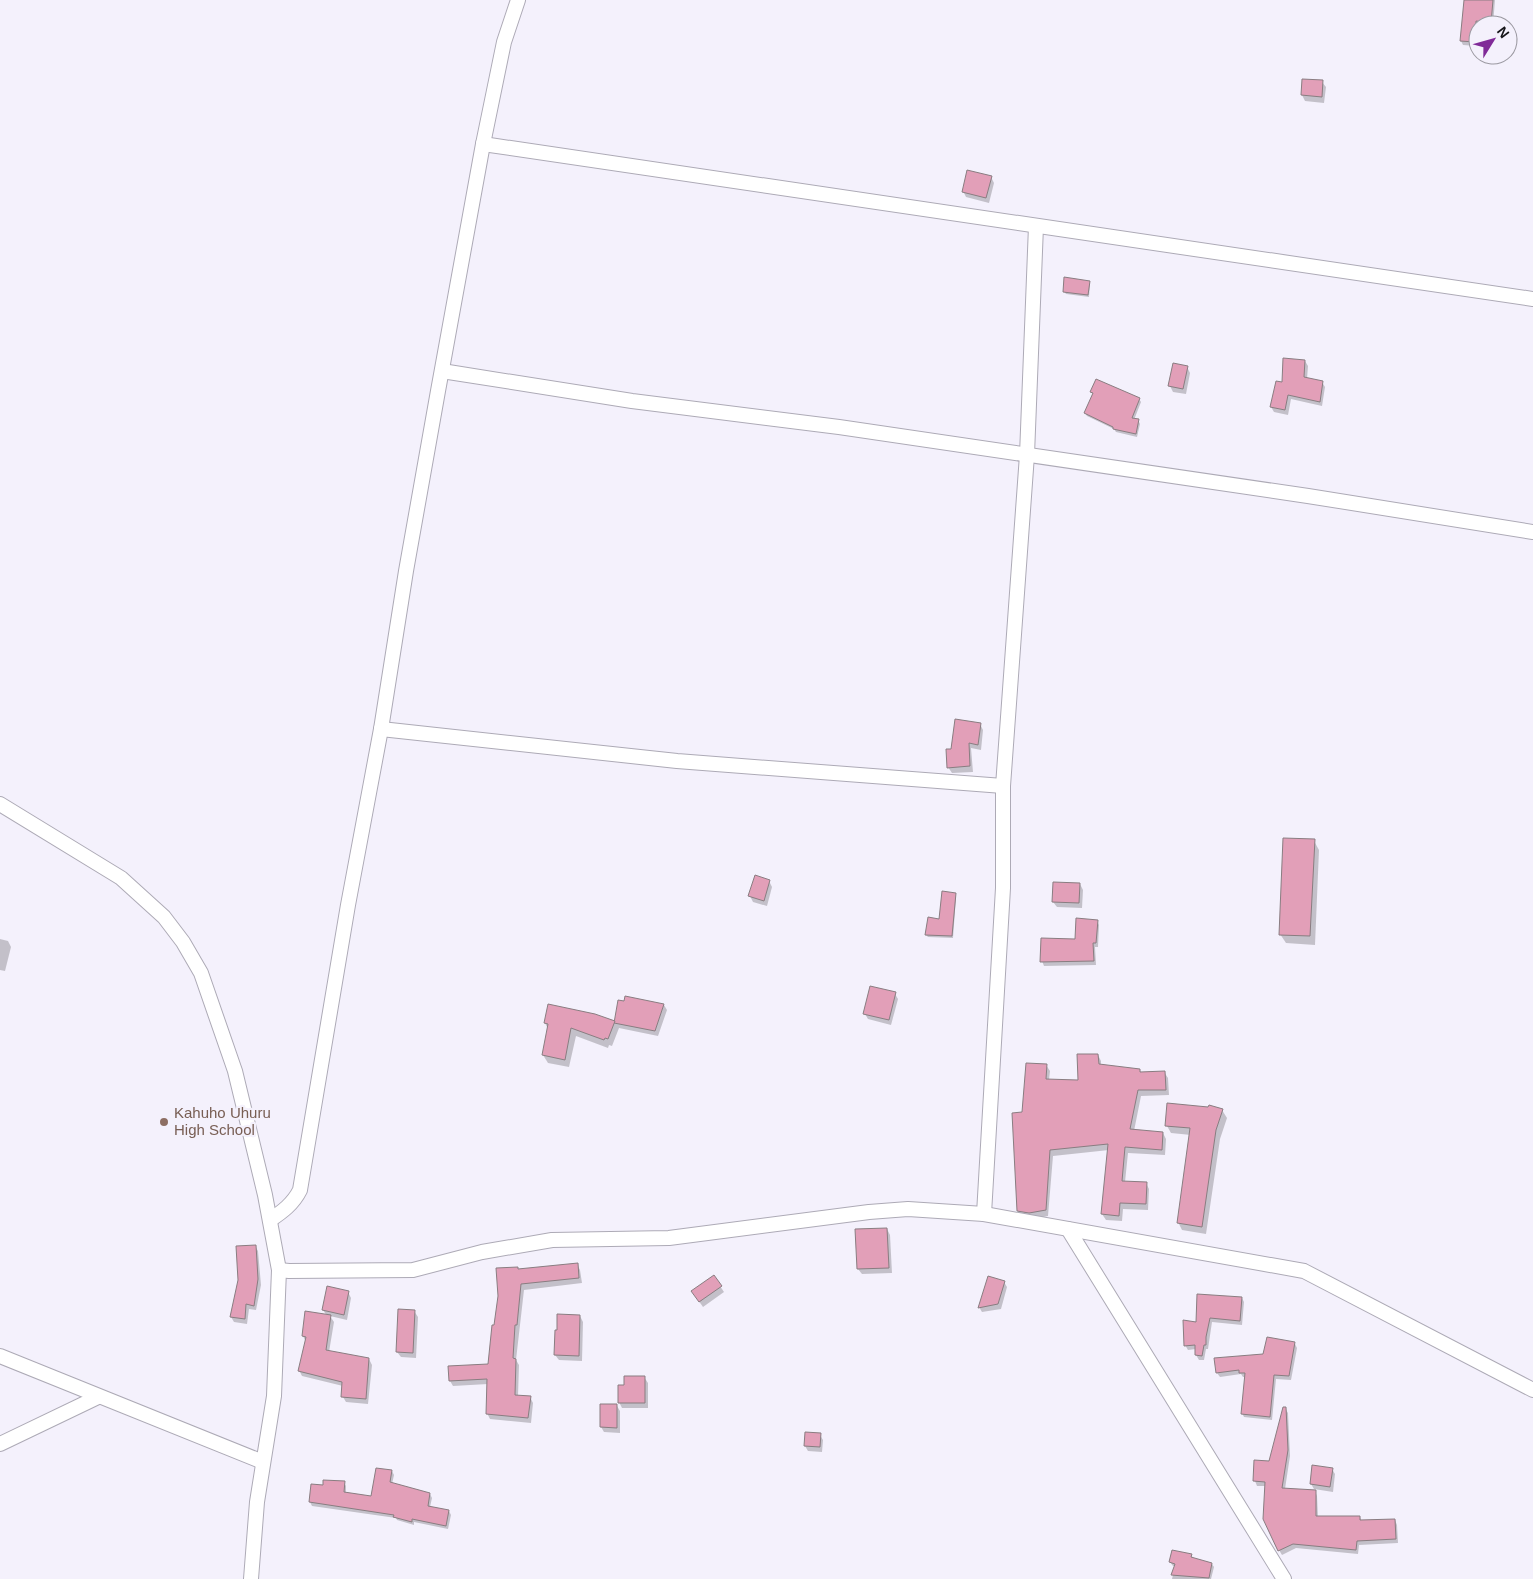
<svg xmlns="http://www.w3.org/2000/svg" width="1533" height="1579" viewBox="0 0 1533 1579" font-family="Arial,sans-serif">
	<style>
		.shadow { fill: #0003 }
		.building { fill: #e29fb8; stroke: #897d81 }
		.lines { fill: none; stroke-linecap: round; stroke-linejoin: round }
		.street-casing { stroke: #adaab6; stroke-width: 16 }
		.street { stroke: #fff; stroke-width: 14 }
		.education-dot { fill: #8d6e63; stroke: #f4f1fc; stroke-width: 2 }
		.labels { text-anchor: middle; stroke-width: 4.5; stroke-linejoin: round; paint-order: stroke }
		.education-label { font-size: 15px; fill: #785e54; stroke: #f4f1fc; text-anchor: start }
	</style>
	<rect width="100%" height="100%" fill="#f4f1fc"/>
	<g class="shadow">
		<path d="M1465 0H1495L1493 25H1477L1476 46 1463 45 1461 41Z"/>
		<path d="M1303 80 1322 82 1326 87 1324 103 1305 101 1302 95Z"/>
		<path d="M991 177 994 183 989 203 966 197 963 191Z"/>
		<path d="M1089 282 1090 284 1089 297 1066 294 1064 291Z"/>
		<path d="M1305 361 1308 366 1307 379 1322 382 1325 387 1322 406 1291 399 1288 415 1274 412 1271 407 1283 384Z"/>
		<path d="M1187 367 1190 373 1186 394 1173 392 1170 386Z"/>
		<path d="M1092 392 1139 399 1141 402 1134 420H1138L1140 424 1137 437 1116 432 1114 429 1087 416 1085 413 1094 395Z"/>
		<path d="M980 724 983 730 981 750 971 748 973 772 952 773 948 767 952 750Z"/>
		<path d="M1314 841 1319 850 1315 945 1286 943 1280 934Z"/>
		<path d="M769 881 772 887 767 906 753 902 750 896Z"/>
		<path d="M1080 884 1083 890 1082 908 1057 907 1053 902Z"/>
		<path d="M955 894 956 897 953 938 928 937 926 935 940 920Z"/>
		<path d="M1097 921 1099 925 1098 947H1095L1096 965 1044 966 1042 961 1077 940Z"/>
		<path d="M0 939 8 941 11 947 5 971 0 970Z"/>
		<path d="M895 994 898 999 891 1025 868 1019 865 1014Z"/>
		<path d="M619 1002 664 1005 667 1010 658 1036 619 1028 612 1046 609 1045 608 1048 576 1036 569 1067 548 1063 543 1055 548 1029 545 1023 614 1022 615 1024Z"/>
		<path d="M1098 1055 1101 1061V1066L1140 1070 1141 1073 1164 1072 1168 1078 1169 1095 1141 1096 1134 1131 1163 1133 1166 1139 1165 1155 1128 1153 1125 1182 1146 1183 1149 1189 1148 1210 1123 1209 1122 1221 1106 1220 1102 1214 1109 1150 1053 1156 1048 1216 1033 1219 1022 1217 1018 1211 1023 1113 1046 1065 1050 1071 1049 1080 1079 1081Z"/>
		<path d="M1222 1110 1227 1118 1220 1139 1206 1234 1182 1230 1178 1222 1191 1135 1171 1133 1167 1126Z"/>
		<path d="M887 1229 890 1235 892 1273 862 1274 858 1269Z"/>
		<path d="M255 1246 258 1251 261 1285 256 1310 249 1309 247 1324 234 1322 231 1317Z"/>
		<path d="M577 1264 580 1270 582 1283 524 1290 516 1360 519 1365 518 1396 530 1397 533 1403 531 1423 490 1419 487 1413 488 1384 453 1386 450 1381 449 1367 489 1365 495 1326 518 1270Z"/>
		<path d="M714 1277 724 1292 703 1307 696 1297Z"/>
		<path d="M1004 1282 1007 1287 1001 1309 982 1312 979 1307Z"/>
		<path d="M348 1292 351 1298 347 1320 330 1316 334 1322 329 1352 369 1359 372 1365 368 1404 346 1402 343 1397V1386L302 1376 299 1370 306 1342 303 1336 327 1316 323 1310Z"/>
		<path d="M1242 1298 1244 1302 1242 1325 1212 1322 1208 1349H1206L1204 1360H1199L1196 1355V1349L1188 1350 1185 1345 1197 1323Z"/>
		<path d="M414 1311 418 1317 416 1358 401 1357 397 1352Z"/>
		<path d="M580 1316 583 1322 582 1361 559 1360 555 1355Z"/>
		<path d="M1295 1344 1297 1348 1291 1380 1276 1379 1272 1420 1244 1417 1242 1413 1246 1377H1243L1241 1374 1220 1377 1217 1373Z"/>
		<path d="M644 1377 648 1383V1408H622L619 1402Z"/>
		<path d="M617 1406 620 1411V1433L604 1432 601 1427Z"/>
		<path d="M1285 1408 1288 1413 1290 1456 1285 1489 1315 1491 1317 1496 1318 1517H1360L1362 1522 1395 1520 1397 1525 1398 1543 1359 1545 1358 1554 1296 1548 1282 1555 1279 1550 1266 1486H1257L1255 1481 1270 1463Z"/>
		<path d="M820 1435 823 1440 822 1452 808 1451 805 1446Z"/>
		<path d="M1332 1469 1335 1474 1333 1492 1314 1489 1311 1484Z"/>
		<path d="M392 1471 394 1475 392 1484 430 1494 432 1498 430 1507 449 1511 451 1515 448 1529 414 1522V1525L397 1520 396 1518 312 1506 310 1502 324 1487 344 1483 346 1486V1494L372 1498Z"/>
		<path d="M1191 1555 1193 1558 1212 1564 1214 1567 1211 1579H1172L1175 1566H1173L1170 1562Z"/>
	</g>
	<g class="building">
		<path d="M1464 0H1493L1491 23 1476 21 1475 42 1460 41Z"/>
		<path d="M1302 79 1323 80 1322 97 1301 95Z"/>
		<path d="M967 170 992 176 986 198 962 192Z"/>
		<path d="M1064 277 1090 281 1088 295 1063 292Z"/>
		<path d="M1283 358 1305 360 1304 377 1323 381 1320 402 1288 395 1285 410 1270 407 1276 381 1282 382Z"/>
		<path d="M1173 363 1188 366 1183 389 1168 386Z"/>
		<path d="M1096 379 1140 398 1132 418 1139 419 1136 434 1113 429V427L1084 413 1093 393 1090 392Z"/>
		<path d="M955 719 981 723 978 745 969 743 970 766 947 768 946 749H951Z"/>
		<path d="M1283 838 1315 839 1310 936 1279 935Z"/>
		<path d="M755 875 770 880 764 901 748 896Z"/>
		<path d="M1053 882 1080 883 1079 903 1052 902Z"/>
		<path d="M942 891 956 893 952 936 925 935 928 917 939 919Z"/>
		<path d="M1076 918 1098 920 1096 943H1093L1094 961 1040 962 1041 938 1075 939Z"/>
		<path d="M870 986 896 992 889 1020 863 1014Z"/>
		<path d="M625 996 664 1004 655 1031 614 1023 618 1000 624 1001Z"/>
		<path d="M548 1004 595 1014 615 1021 608 1039 605 1038 604 1040 571 1028 565 1060 542 1055 548 1024 544 1023Z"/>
		<path d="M1077 1054H1098L1099 1064 1140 1069V1072L1165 1071 1166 1090H1138L1130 1129 1163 1132 1162 1150 1125 1147 1122 1181 1147 1182 1146 1204 1120 1203 1119 1216 1101 1214 1108 1144 1050 1150 1046 1210 1029 1213 1017 1211 1012 1113 1022 1112 1026 1063 1047 1064 1046 1079 1078 1080Z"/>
		<path d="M1167 1103 1208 1107 1209 1105 1223 1109 1216 1130 1202 1227 1177 1223 1190 1128 1165 1126Z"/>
		<path d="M887 1228 889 1268 857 1269 855 1229Z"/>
		<path d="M256 1245 258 1279 254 1306 246 1304 245 1319 230 1317 238 1280 236 1246Z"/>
		<path d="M578 1263 579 1278 521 1284 517 1325H515L513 1358 516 1359 515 1395 531 1396 528 1418 486 1414 487 1379 449 1381 448 1366 488 1364 492 1325H494L498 1296 496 1268 518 1267V1269Z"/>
		<path d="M714 1275 722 1286 699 1302 691 1291Z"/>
		<path d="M988 1276 1005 1281 998 1304 978 1308Z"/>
		<path d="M327 1286 349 1291 344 1315 322 1310Z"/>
		<path d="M1197 1294 1242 1297 1240 1321 1210 1318 1206 1337V1345H1204L1202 1356 1195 1355V1345L1184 1346 1183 1320 1196 1322Z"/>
		<path d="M398 1309 415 1310 413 1353 396 1352Z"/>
		<path d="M305 1311 331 1315 326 1350 369 1358 366 1399 341 1397 342 1382 298 1371 306 1337 302 1336Z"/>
		<path d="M557 1314 580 1315 579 1356 554 1355 555 1330H557Z"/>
		<path d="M1267 1337 1295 1342 1289 1376 1274 1375 1270 1417 1241 1414 1245 1373H1239V1370L1216 1373 1214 1358 1263 1354Z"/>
		<path d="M624 1376H645V1403H618V1385H624Z"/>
		<path d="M600 1404H617V1428L600 1427Z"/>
		<path d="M1283 1407H1286L1288 1450 1282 1488 1316 1490V1516H1360V1520L1395 1519 1396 1539 1357 1541 1356 1550 1293 1544 1278 1551 1263 1519 1265 1482 1253 1481 1254 1460 1269 1461Z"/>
		<path d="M805 1432 821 1433 820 1447 804 1446Z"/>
		<path d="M1312 1465 1333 1468 1330 1487 1310 1484Z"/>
		<path d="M376 1468 392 1470 390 1482 430 1493 428 1506 449 1510 446 1526 412 1519V1522L393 1517 394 1515 309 1502 311 1484 323 1485V1480L345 1481 344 1492 371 1496Z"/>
		<path d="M1172 1550 1192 1554 1191 1557 1212 1563 1209 1578 1171 1575 1175 1564 1169 1562Z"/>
	</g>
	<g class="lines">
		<defs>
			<g id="street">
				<path d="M483 144 1533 299"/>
				<path d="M442 371 632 401 839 427 1308 496 1533 532"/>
				<path d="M381 729 677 761 1003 786"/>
				<path d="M0 804 121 878 164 917 183 942 201 973 235 1071 265 1195 279 1270 274 1396 257 1502 251 1579"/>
				<path d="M984 1214 1003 888V786L1027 455 1036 226"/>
				<path d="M270 1220C282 1212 293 1204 300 1190L348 905 381 729 406 571 438 391 483 144 504 42 518 0"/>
				<path d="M1068 1229 1284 1579"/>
				<path d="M279 1270 289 1271 413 1270 482 1252 552 1240 669 1238 869 1212 908 1209 984 1214 1304 1271 1533 1390"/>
				<path d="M0 1356 263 1462"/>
				<path d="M0 1444 98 1397"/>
			</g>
		</defs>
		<use href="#street" class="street-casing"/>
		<use href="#street" class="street"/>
	</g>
	<circle class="education-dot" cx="164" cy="1122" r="5"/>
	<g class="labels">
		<g class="education-label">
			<text x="174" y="1118">Kahuho Uhuru<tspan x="174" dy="17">High School</tspan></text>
		</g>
	</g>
	<g transform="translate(1493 40) rotate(53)"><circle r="24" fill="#f4f1fc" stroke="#9b99a1"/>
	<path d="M0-4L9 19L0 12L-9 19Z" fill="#802a98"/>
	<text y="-8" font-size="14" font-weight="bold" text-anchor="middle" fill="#161519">N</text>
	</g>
</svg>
